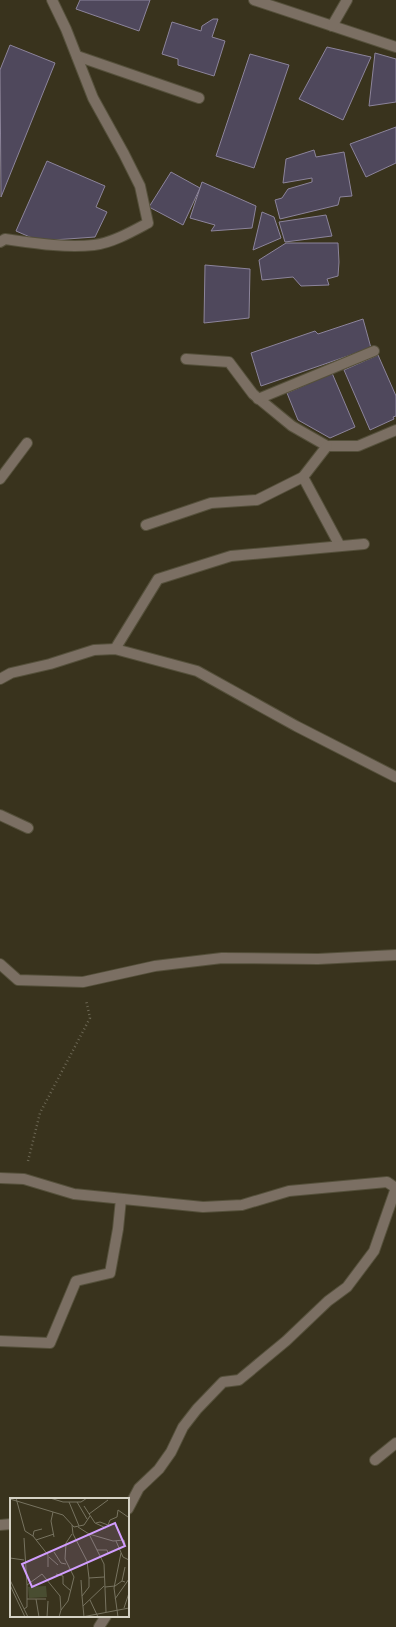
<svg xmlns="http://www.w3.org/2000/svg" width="396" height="1627" viewBox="0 0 396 1627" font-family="Montserrat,sans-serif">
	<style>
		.building { fill: #4f485c; stroke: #8c849b }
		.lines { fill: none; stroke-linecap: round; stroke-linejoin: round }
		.minor-casing { stroke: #55503b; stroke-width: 12 }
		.path { stroke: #6b6653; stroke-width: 2.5; stroke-dasharray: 1 3; stroke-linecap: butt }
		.minor { stroke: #7b6f63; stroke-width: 10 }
		.inset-road { fill: none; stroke: #777360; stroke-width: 1 }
		.view { fill: #d19dfe; fill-opacity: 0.15; stroke: #d19dfe; stroke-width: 2 }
		.inset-edge { fill: none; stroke: #d5d2c5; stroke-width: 2 }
	</style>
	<rect width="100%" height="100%" fill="#39331d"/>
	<g class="building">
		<path d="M80 0H150L139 31 76 9Z"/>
		<path d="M213 19H218L212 37 225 41 214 76 178 65V59L162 54 172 22 201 31 202 26Z"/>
		<path d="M10 45 55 63 1 197 0 70Z"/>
		<path d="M327 47 371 57 343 120 299 99Z"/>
		<path d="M375 53 396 59V102L369 106Z"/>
		<path d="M250 54 289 65 254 168 216 156Z"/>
		<path d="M396 127V163L366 177 350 144Z"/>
		<path d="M314 150 316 157 344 152 352 196 340 197 338 205 280 219 275 200 282 198 288 189 312 182V178L283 183 286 159Z"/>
		<path d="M47 161 105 186 96 207 107 212 95 237 39 241 16 231Z"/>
		<path d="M171 172 200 188 183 225 149 207Z"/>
		<path d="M202 182 256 206 252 228 211 231 215 225 190 218Z"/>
		<path d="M262 212 274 217 281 238 253 250Z"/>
		<path d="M326 215 332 236 285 242 279 222Z"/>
		<path d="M286 243H338L339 262 338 276 327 279 329 285 301 286 293 277 262 280 259 260Z"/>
		<path d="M205 265 250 269 249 318 204 323Z"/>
		<path d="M363 319 371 348 261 386 251 353 315 331 318 334Z"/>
		<path d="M378 355 396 396V416L393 417 394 419 370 430 344 370Z"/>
		<path d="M332 373 355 427 330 438 298 420 287 393Z"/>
	</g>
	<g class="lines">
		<defs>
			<g id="minor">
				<path d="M254 0 396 47"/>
				<path d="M332 26 347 0"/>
				<path d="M77 56 199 98"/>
				<path d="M0 242 5 239C34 243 64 248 94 245 112 243 133 231 148 223L140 186 124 154 93 98 66 29 52 0"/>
				<path d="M186 359 229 362 253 394 292 426 327 446H358L396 430"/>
				<path d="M258 399 374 351"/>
				<path d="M303 477 340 546"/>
				<path d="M0 479 27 443"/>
				<path d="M146 525 211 503 257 500 303 477 327 446"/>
				<path d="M115 649 158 579 231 556 364 544"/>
				<path d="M0 679 11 673 50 664 94 650 115 649 197 671 296 726 396 777"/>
				<path d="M0 815 28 828"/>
				<path d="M0 964 18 980 83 982 155 966 222 958 318 959 396 955"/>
				<path d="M0 1178 24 1179 74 1194 203 1207 242 1205 289 1191 387 1182 396 1188"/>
				<path d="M0 1341 50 1343 76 1281 110 1273 118 1229 121 1199"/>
				<path d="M375 1460 396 1443"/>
				<path d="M128 1509 139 1488 159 1469 171 1452 183 1427 197 1409 223 1382 239 1380 286 1341 328 1301 347 1287 374 1251 396 1188"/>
				<path d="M0 1525 11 1524"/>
				<path d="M99 1627 106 1616"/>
			</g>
		</defs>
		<use href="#minor" class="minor-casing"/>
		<path class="path" d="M28 1161 40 1113 90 1018 86 1000"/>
		<use href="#minor" class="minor"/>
	</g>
	<g transform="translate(10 1498)">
		<rect width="119" height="119" fill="#39331d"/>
		<path d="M36 88 37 99 19 100 18 89Z" fill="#494d31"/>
		<path class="inset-road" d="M6 0 15 33 23 38 38 57V69M40 0 53 4H71L77 0M0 1 53 17 64 29 74 27 80 18M59 4 69 28M67 4 77 21M74 8 85 25 96 30M43 14 41 23 44 39M79 16 98 2M86 25 90 24 98 27 100 22 107 19 108 12 118 19M62 27 63 36 77 63 79 80V89L72 98 74 119M68 29 79 36 94 66 96 114M79 36 103 43 114 42 115 46M23 38 24 33 32 31M14 40 17 87V109L14 111M26 42 44 36M106 43 113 59 119 62M87 52H97L98 55M44 54 51 65 56 66M39 59 48 67M0 60 14 62M46 76 53 78V86L61 93M79 80 94 79M0 82 18 119M71 82 72 98M112 83 115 69M0 87 15 119M17 87 32 76 50 98 51 112 49 119M95 89 105 88 112 83 115 84M17 101H36M26 101 29 119M105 101 119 81M80 102 88 119M73 108 94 88M114 110 119 95M51 112 58 103 64 79 55 61 56 45 62 36M37 119 38 103M72 119 119 110M108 119 104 90 111 55"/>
		<path class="view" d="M105 25 115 48 22 89 12 66Z"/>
		<rect width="119" height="119" class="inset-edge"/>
	</g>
</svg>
